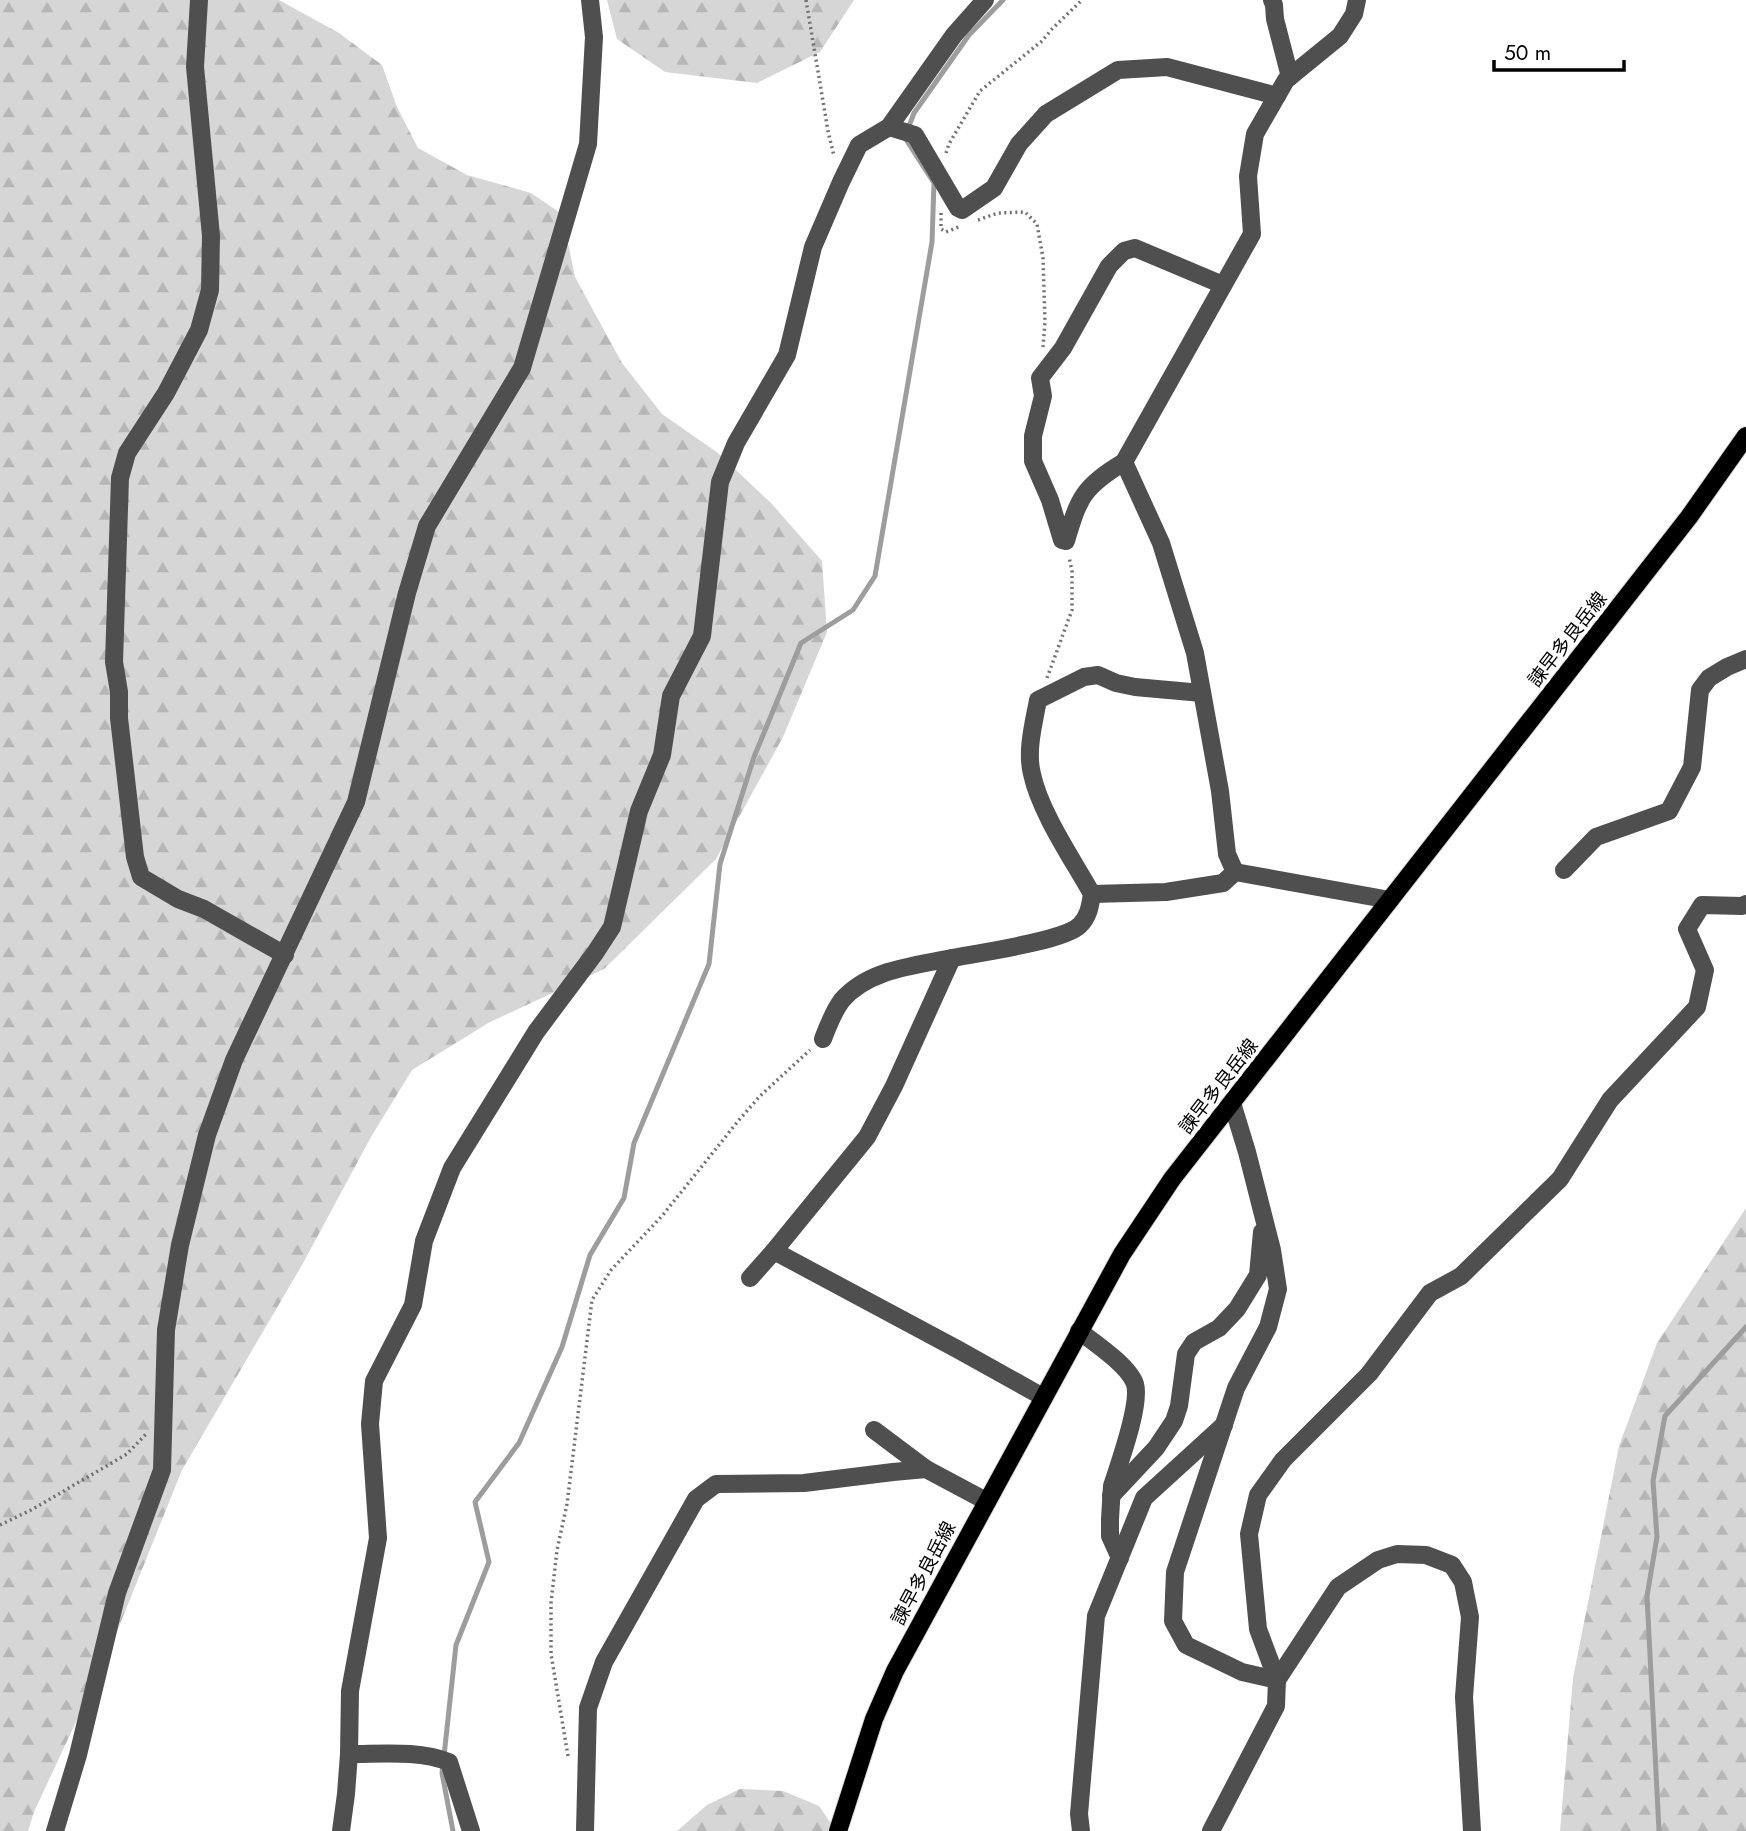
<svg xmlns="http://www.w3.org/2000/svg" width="1746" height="1831" viewBox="0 0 1746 1831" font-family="Jost,'Noto Sans JP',sans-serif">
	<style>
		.forest { fill: url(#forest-firs) }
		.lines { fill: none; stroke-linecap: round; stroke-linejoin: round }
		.stream { stroke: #9d9d9d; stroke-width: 5 }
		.major-casing { stroke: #dbdbdb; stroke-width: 20 }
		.path { stroke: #717171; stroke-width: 3.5; stroke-dasharray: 2 3.5; stroke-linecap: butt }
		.minor { stroke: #4f4f4f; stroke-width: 18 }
		.major { stroke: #000; stroke-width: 18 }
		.labels { text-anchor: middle; stroke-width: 7; stroke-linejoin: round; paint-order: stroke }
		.street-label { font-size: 19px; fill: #000; stroke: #fff }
	</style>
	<defs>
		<pattern id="forest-firs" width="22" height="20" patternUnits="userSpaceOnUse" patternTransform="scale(1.75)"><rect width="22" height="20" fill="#d6d6d6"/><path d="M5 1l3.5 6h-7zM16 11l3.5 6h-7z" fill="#b6b6b6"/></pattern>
	</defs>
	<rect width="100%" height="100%" fill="#fff"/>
	<g class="forest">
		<path d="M0 0H279L339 33 382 65 397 107 418 148 467 175 531 193 562 214 575 277 622 363 662 414 718 453 772 504 822 561 827 632 783 737 716 859 604 969 490 1022 412 1070 371 1137 302 1265 182 1470 110 1649 34 1812 28 1831H0Z"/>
		<path d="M607 0H854L820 52 757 83 665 72 617 39Z"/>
		<path d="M1746 1208V1831H1560L1573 1678 1619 1446 1657 1343Z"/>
		<path d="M740 1789 783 1791 819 1806 834 1828 833 1831H677L707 1805Z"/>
	</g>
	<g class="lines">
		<g class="stream">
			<path d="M908 129 914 113 969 35 1003 0"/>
			<path d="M444 1756 456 1645 489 1562 475 1502 519 1443 562 1347 590 1255 624 1198 634 1143 709 964 720 864 754 757 801 643 853 610 875 576 932 242 934 183 905 138"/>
			<path d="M443 1765 442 1773 453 1831"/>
			<path d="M1659 1831 1647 1596 1657 1537 1653 1481 1665 1416 1746 1327"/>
		</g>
		<defs>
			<path id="major" d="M838 1831 874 1719 895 1671 1122 1254 1172 1179 1689 517 1746 436"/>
		</defs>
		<use href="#major" class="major-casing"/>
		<g class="path">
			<path d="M806 0 828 131 834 156"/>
			<path d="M946 153 949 144 980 91 1042 41 1052 29 1082 0"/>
			<path d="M941 213V229L946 232 961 226"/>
			<path d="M978 220 998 213 1025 212 1037 224 1043 258 1045 322 1043 347"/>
			<path d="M1047 678 1072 610V571L1069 557"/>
			<path d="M0 1525 33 1509 127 1454 146 1434"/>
			<path d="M568 1756 551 1654V1603L557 1550 567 1504 592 1300 611 1270 662 1216 739 1120 760 1096 810 1050"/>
		</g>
		<g class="minor">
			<path d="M199 0 195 67 211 236 210 290 199 330 166 393 127 453 120 478 114 662 119 692V718L135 857 141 877 178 899 204 909 285 955"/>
			<path d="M1272 0 1274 5 1275 19 1290 77"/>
			<path d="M889 127 915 135 958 208 962 210 994 188 1019 144 1046 114 1118 70 1167 67 1277 96"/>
			<path d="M1223 285 1135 248 1124 251 1109 266 1063 348 1040 378 1043 396 1033 436V461L1050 500 1062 540 1066 541C1079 497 1083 487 1124 462L1252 234 1248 176 1255 134 1286 80 1340 36 1354 14 1357 0"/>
			<path d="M1124 462 1161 543 1195 653 1220 791 1227 854 1235 872"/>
			<path d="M1564 870 1596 837 1669 811 1692 767 1700 690 1709 678 1727 667 1746 659"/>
			<path d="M1092 894 1166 892 1223 883 1235 872 1390 900"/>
			<path d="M823 1039C828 1026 833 1012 842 1000 869 969 914 966 952 958"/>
			<path d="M1232 1103 1247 1152 1272 1250 1278 1289 1268 1327 1236 1388 1175 1572 1173 1621 1186 1645 1242 1672 1277 1680"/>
			<path d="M774 1251 867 1137 894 1086 952 958C978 953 1065 941 1080 925 1089 916 1090 906 1092 894 1073 860 1040 812 1032 774 1026 751 1034 722 1038 700L1084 677 1098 675 1116 683 1135 687 1202 693"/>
			<path d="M750 1278 774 1251 957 1349 1043 1397"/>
			<path d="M1079 1331C1095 1343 1129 1366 1135 1384 1141 1405 1119 1464 1112 1486L1110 1519V1536L1120 1558"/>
			<path d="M874 1430 926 1469"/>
			<path d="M1111 1496 1156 1448 1174 1421 1179 1406 1186 1354 1194 1342 1219 1328 1237 1309 1258 1275 1262 1232"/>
			<path d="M1277 1680 1338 1587 1378 1560 1397 1554 1426 1555 1452 1565 1463 1582 1470 1617 1464 1697 1472 1831"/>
			<path d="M55 1831 78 1755 117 1593 162 1470 166 1330 180 1245 207 1135 234 1060 356 802 407 593 427 526 522 368 588 144 594 37 590 0"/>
			<path d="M341 1831 346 1794 349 1754"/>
			<path d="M471 1831 449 1762C419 1750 382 1754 349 1754L350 1691 378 1538 370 1424 374 1381 413 1305 424 1241 452 1168 536 1032 595 953 612 927 639 811 662 755 671 696 702 636 720 482 736 443 787 355 813 247 841 182 859 145 889 127 954 35 985 0"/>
			<path d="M585 1831 588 1708 604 1662 696 1499 716 1484 804 1483 893 1472 926 1469 986 1501"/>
			<path d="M1081 1831 1079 1814 1096 1616 1144 1498 1224 1425"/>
			<path d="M1211 1831 1276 1706 1277 1680 1258 1629 1249 1534 1258 1495 1283 1460 1369 1374 1430 1293 1461 1276 1560 1179 1610 1100 1697 1007 1705 970 1687 929 1702 905 1742 906 1746 904"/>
		</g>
		<use href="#major" class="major"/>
	</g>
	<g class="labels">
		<g class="street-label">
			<text transform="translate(1567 639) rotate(-52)" y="7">諫早多良岳線</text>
			<text transform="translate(1218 1086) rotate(-52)" y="7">諫早多良岳線</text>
			<text transform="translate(923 1573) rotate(-62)" y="7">諫早多良岳線</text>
		</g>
	</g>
	<path d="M1494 60v10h130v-10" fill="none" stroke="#000000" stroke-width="3.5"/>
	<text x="1504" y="60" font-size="21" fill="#000000" stroke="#ffffff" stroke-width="5" paint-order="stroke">50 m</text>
</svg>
